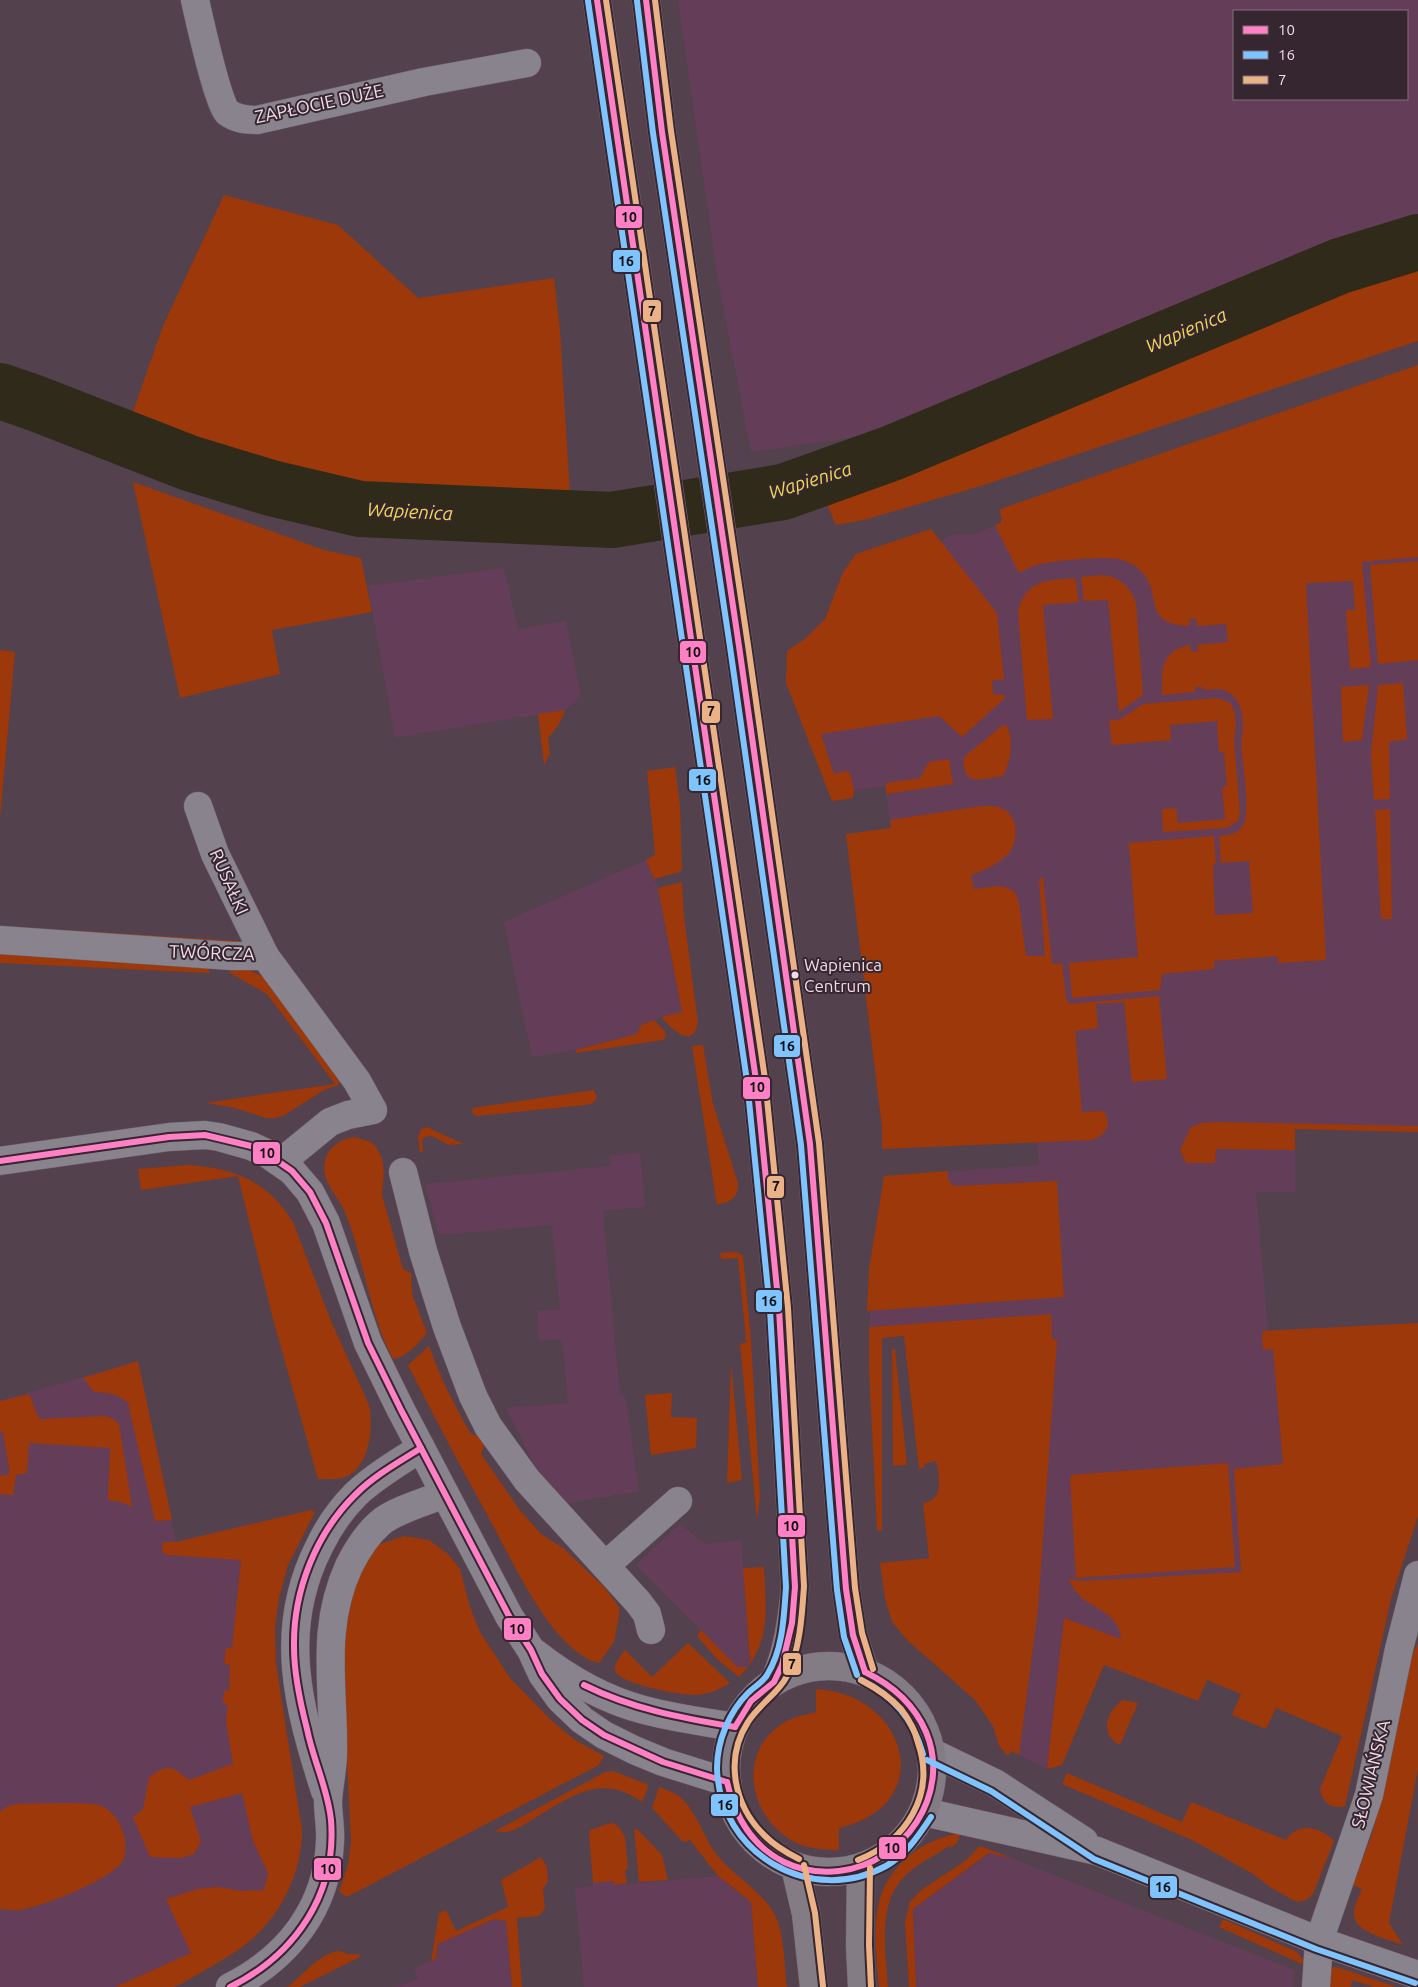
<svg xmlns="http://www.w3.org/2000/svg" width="1418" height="1987" viewBox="0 0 1418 1987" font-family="Ubuntu,sans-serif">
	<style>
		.built { fill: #643e58; fill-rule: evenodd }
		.green { fill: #9c380a }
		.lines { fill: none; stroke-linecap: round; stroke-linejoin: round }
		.river { stroke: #2f2a1a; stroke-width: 56 }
		.minor-casing { stroke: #6e5e68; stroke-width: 29 }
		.tertiary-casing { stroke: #6e5e68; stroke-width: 29 }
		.secondary-casing { stroke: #6e5e68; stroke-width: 29 }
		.minor { stroke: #88838c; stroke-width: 28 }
		.tertiary { stroke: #88838c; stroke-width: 28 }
		.secondary { stroke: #837c85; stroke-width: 28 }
		.bus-1-casing { stroke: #362630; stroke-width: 10 }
		.bus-2-casing { stroke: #362630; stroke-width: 10 }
		.bus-3-casing { stroke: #362630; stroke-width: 10 }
		.bus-1 { stroke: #ff80c5; stroke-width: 6 }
		.bus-2 { stroke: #80c4ff; stroke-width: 6 }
		.bus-3 { stroke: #ebb288; stroke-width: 6 }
		.bus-dot { fill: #f1dbe9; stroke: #362630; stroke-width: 2 }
		.labels { text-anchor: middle; stroke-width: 4; stroke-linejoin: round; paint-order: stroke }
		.bus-label { font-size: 17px; fill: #f1dbe9; stroke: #362630; text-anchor: start }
		.street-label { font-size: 18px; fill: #f1dbe9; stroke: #362630 }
		.water-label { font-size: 19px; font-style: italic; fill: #eed852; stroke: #362630 }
		.line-badge { stroke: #362630; stroke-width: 2 }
		.pale-badge-label { font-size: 14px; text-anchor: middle; font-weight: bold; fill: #111 }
	</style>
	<rect width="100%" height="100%" fill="#53414d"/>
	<g class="built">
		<path d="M678 0H1418V225L1284 267 1028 375 882 433 751 452 717 274ZM1234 11H1407V99H1234Z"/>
		<path d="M1000 509 1418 544V1132L1295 1129V1192H1256L1268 1331 1418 1323 1389 1574 1358 1727 1064 1618 1047 1769 1010 1750 955 1567 914 1324 869 1327 887 1176 1039 1165 1038 1150 1037 1142 856 912 846 834 891 828 885 786 840 793 799 669 827 639 856 554 931 529 941 541 950 535 974 534 1001 523Z"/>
		<path d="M504 568 518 629 566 621 581 696 565 710 395 738 368 586Z"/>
		<path d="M646 860 658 888 682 1013 661 1017 641 1025 637 1034 576 1050 532 1057 504 922Z"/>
		<path d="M640 1153 645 1207 603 1211 620 1396 625 1395 639 1491 568 1503 540 1476 506 1408 568 1403 562 1339 539 1341 537 1311 560 1309 552 1225 439 1235 425 1184 611 1166 610 1155Z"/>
		<path d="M138 1361 176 1542 249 1524 253 1841 268 1873 264 1890 191 1953 115 1987H0V1401Z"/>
		<path d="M680 1524 705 1544 741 1540 750 1661 748 1667H737L636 1565Z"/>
		<path d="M990 1853 1014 1859 1294 1970 1293 1987H916L913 1909Z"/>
		<path d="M718 1876 751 1902 758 1987H584L575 1888 593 1886V1883L614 1881 615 1885Z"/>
		<path d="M494 1919 506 1921 512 1987H396L418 1979 414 1969 436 1958 438 1944Z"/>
	</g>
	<g class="green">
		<path d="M224 195 338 225 418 298 554 278 560 329 570 495 544 498 353 492 294 477 204 449 130 420 163 326Z"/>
		<path d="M1418 257V341L981 486 864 520 836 525 826 502 903 463 1357 277Z"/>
		<path d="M1418 365V557L1362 562 1371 667 1350 669 1346 610H1355L1353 581 1306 583 1326 960 1279 963 1277 956 1214 961V969L1162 974 1160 990 1072 998 1069 963 1138 957 1129 843 1214 836 1216 864 1213 865 1215 915 1253 913 1249 861 1221 863 1219 836C1228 835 1238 834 1243 825 1251 814 1242 758 1241 742 1245 724 1245 697 1223 690 1217 688 1209 690 1203 690L1202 687H1195V692L1162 695C1162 670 1160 651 1190 645L1191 652 1198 651 1197 645 1228 642 1226 624 1197 626 1196 618 1189 619 1190 626C1140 624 1164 595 1141 571 1136 565 1126 561 1118 559 1101 556 1049 561 1033 566 1028 568 1023 571 1019 573L995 525 1002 522 1000 509Z"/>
		<path d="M133 482 324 550 361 558 372 612 272 630 280 674 180 698Z"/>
		<path d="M931 529 997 613 1004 679 992 681 993 694 1005 695 1004 699 962 737 939 716 821 734 834 774 846 771 850 773 854 790 853 798 832 801 786 683 787 651 805 639 825 619 843 572 856 554Z"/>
		<path d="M1418 561V660L1378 664 1370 565Z"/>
		<path d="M1102 575C1120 577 1130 586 1136 603L1143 695 1119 712 1108 600 1084 601 1081 577Z"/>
		<path d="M1075 578 1079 602 1043 605 1053 719 1027 720 1018 612C1025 580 1047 580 1075 578Z"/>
		<path d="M0 650 15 652 0 819Z"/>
		<path d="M1403 683 1407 739 1389 742 1390 799 1374 800 1371 755 1378 685Z"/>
		<path d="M1369 685 1362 740 1343 742 1341 687Z"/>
		<path d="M1217 698 1229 702C1238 712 1236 728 1234 740L1240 812 1238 821 1227 828 1163 832 1162 809 1176 808 1178 823 1225 819 1222 787 1227 786 1224 752H1219L1217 721 1170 725 1171 740 1112 745 1109 721 1121 719 1143 704Z"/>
		<path d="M565 710C562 721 556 729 548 738L550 754 544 765 538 714Z"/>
		<path d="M1003 725 1007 726C1014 742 1011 761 1003 776 981 779 962 788 964 757Z"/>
		<path d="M949 759 953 784 886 794V783L920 778 929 762Z"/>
		<path d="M675 767 680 805 682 870 680 872 654 879 646 860 655 855 647 771Z"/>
		<path d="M982 806C990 806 998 805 1005 810 1020 820 1018 845 1006 856 996 865 983 871 971 875L974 889 999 886 1008 888 1015 892 1019 903 1026 956H1045L1039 878H1043L1052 964 1062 963 1066 998 1069 1004 1159 996 1167 1079 1132 1082 1124 1002 1096 1004 1098 1028 1075 1031 1082 1112 1103 1111C1114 1124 1105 1136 1091 1140L882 1149V1128L846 834 891 828 890 820Z"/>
		<path d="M1390 809 1392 919H1381L1375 810Z"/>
		<path d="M682 882 684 917 698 1022C693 1051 672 1029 661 1017L682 1012 658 888Z"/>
		<path d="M68 930 240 941 233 944 74 938Z"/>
		<path d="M0 953 209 965V973L0 963Z"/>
		<path d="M231 965 245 968 264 977 337 1073 339 1085 324 1090 283 1116 275 1118H266L231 1107 205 1103 335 1084 267 994 230 973Z"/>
		<path d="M654 1020 665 1031 666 1036 663 1040 576 1053V1050L637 1034 641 1025Z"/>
		<path d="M703 1045 713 1104 738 1183C738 1199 732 1201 717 1205L692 1046Z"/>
		<path d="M594 1090 597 1098 593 1103 586 1105 477 1116 473 1114 472 1108Z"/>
		<path d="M1218 1122 1418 1126V1132L1295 1129V1150L1216 1149 1215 1163H1186L1180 1150 1191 1127 1202 1123Z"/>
		<path d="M428 1127 431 1129 464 1144 449 1145 432 1136 425 1137 422 1140 423 1152 420 1153 418 1137 421 1129Z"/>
		<path d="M355 1137 371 1142 376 1147 382 1158 384 1173 382 1195 403 1269 411 1273 412 1294 427 1333C418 1344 407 1357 393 1359 369 1314 364 1257 344 1210 337 1194 320 1180 325 1161 328 1147 342 1138 355 1137Z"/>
		<path d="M188 1165C235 1168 267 1181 293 1222L331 1321 369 1405C374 1427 370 1466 346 1477 337 1480 327 1479 318 1479L273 1319 238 1176 141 1190 138 1169Z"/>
		<path d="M948 1171V1180L954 1186 1057 1181 1064 1297 867 1311 869 1269 884 1176Z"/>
		<path d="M735 1252 743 1255 751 1340 760 1497 757 1520 740 1344 748 1342 746 1341 738 1258 721 1259 720 1253Z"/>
		<path d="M1051 1314 1052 1339 1057 1340 1038 1609 1019 1755 1011 1751 1008 1756 999 1746 993 1726 975 1700 907 1640 892 1622 885 1599 880 1563 929 1558 923 1503C945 1500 939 1477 936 1461L924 1464 925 1467 919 1469 904 1336 882 1338V1531L877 1530 869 1371V1327Z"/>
		<path d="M1418 1323V1516L1391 1599 1345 1806C1332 1810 1322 1803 1320 1789L1342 1736 1276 1708 1266 1729 1232 1715 1241 1694 1207 1680 1198 1701 1104 1665 1062 1765 1047 1769 1064 1618 1121 1639C1120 1616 1098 1610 1082 1598 1076 1592 1072 1586 1068 1579L1082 1581 1241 1572 1234 1469 1283 1464 1273 1349 1263 1350 1262 1331Z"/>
		<path d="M429 1346C440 1377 454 1405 471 1434L481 1437 485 1444 481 1454 519 1509 541 1534 563 1548 605 1588 619 1607V1616L614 1642 599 1663C579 1659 559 1636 547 1620 525 1589 508 1554 490 1520 462 1469 434 1417 408 1365Z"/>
		<path d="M892 1349H895L907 1465 893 1466Z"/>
		<path d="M138 1361 172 1520 155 1521 128 1403C117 1393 109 1393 94 1392L83 1378Z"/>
		<path d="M731 1363 742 1480 727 1483Z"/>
		<path d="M672 1393 671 1417 697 1418 696 1448 651 1455 645 1395Z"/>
		<path d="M29 1394 39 1419 105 1416 113 1419 119 1424 132 1507 121 1502 108 1500 110 1448 29 1443 27 1473 16 1475 13 1495 0 1494V1476L10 1474 3 1432H0V1401Z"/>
		<path d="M1228 1463 1235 1567 1076 1578 1070 1475Z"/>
		<path d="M311 1510 315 1512 288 1565 279 1598 275 1627 276 1664 302 1830C302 1871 283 1912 252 1939 233 1956 204 1970 181 1984L174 1987H115L191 1953 166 1899 198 1889 218 1887 242 1891 264 1890 268 1873 253 1841 242 1793 190 1807 201 1842 194 1854 182 1858 150 1857 133 1817 143 1809 149 1778C167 1763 172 1766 189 1780L233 1764 226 1722 228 1705 223 1704 224 1691H229L230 1665 224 1664 226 1648H232L241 1560 167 1555 162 1552 163 1542H176Z"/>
		<path d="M404 1536 429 1540 448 1554 460 1569 470 1607 480 1632 510 1678 552 1721 575 1740 604 1756 599 1765 347 1897 339 1892 348 1865 351 1841 341 1644 357 1575 377 1545Z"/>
		<path d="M764 1567C766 1610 772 1643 739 1677L717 1659 697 1636 701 1630 737 1667H748L750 1661 743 1568Z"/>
		<path d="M688 1643 730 1683C719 1690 707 1695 694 1695 681 1695 617 1684 615 1670 614 1663 621 1656 625 1650L652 1677Z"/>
		<path d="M1418 1643V1769L1389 1923 1403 1945C1388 1939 1351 1932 1354 1912 1355 1904 1359 1896 1362 1889L1353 1885 1372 1834 1388 1772 1413 1653Z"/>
		<path d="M816 1689C909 1694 938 1806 839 1828V1850C826 1850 813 1849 801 1845 749 1824 733 1750 787 1721 796 1716 806 1715 816 1712Z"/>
		<path d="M1123 1700 1138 1703 1120 1745C1099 1735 1106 1711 1123 1700Z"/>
		<path d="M613 1771 649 1785 642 1802C599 1771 568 1799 530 1821 516 1829 512 1834 495 1831L594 1778 605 1772Z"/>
		<path d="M1067 1773 1182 1822 1191 1802 1286 1840C1299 1822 1319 1826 1334 1841L1313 1894 1306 1900 1298 1902 1291 1899 1270 1887 1253 1874 1194 1841 1062 1784Z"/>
		<path d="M659 1787C666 1790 674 1792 680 1797 698 1813 703 1837 717 1855 734 1877 762 1890 775 1915 785 1936 784 1965 787 1987H758L751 1902 718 1876 690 1840 686 1842 682 1841 652 1808Z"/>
		<path d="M17 1804C35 1804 88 1801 101 1806 113 1811 119 1821 123 1832 126 1839 127 1854 122 1862 110 1880 42 1907 19 1910 13 1911 6 1909 0 1909V1812L6 1807Z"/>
		<path d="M613 1823 619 1827 625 1837 628 1867 625 1872 627 1883 614 1885V1881L593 1883 589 1833 590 1830 607 1824Z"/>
		<path d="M637 1829 662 1855 668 1880 639 1882 634 1830Z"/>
		<path d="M961 1833 957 1843 951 1848 949 1846C936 1855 919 1863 907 1874 876 1902 886 1950 888 1987H879C877 1963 873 1930 878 1907 886 1866 922 1839 961 1833Z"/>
		<path d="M980 1846 1014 1859 989 1853 913 1909 916 1987H909L905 1921 910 1902 921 1890 965 1861Z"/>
		<path d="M541 1857 547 1867 548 1882 543 1888 545 1908 539 1916 517 1918 522 1987H512L506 1921 494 1919 438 1944 436 1958 431 1962 439 1913 446 1910 456 1931 508 1907 501 1880Z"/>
		<path d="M1223 1919 1297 1952 1304 1961V1965L1219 1927Z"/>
		<path d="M337 1951 344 1952 346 1954H359L360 1957 300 1987H287C304 1975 316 1956 337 1951Z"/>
		<path d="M1334 1967 1340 1968 1396 1987H1374L1352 1980 1351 1987H1328L1329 1969Z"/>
	</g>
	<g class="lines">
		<path class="river" d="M0 391 35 403 189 463 271 488 360 509 612 520 783 492 892 453 1340 266 1418 242"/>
		<defs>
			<g id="minor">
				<path d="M195 0C199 18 218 104 227 112 236 119 246 120 257 120L424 82 527 63"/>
				<path d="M198 806 215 854 265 956 357 1081 373 1110 348 1115 330 1122 281 1162"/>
				<path d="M0 940 231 956H265"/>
				<path d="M0 1161 169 1137 205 1135 219 1137 251 1146 266 1153 292 1171 310 1192 326 1223 368 1343 401 1410 509 1616 531 1650 542 1674 560 1699 582 1720 604 1735 634 1750 663 1762 727 1782"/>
				<path d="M403 1172 423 1251 447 1327 473 1396 488 1426 527 1480 638 1602 647 1614 651 1630"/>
				<path d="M606 1565 678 1501"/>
				<path d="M535 1653C567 1678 605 1700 644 1710 674 1718 705 1722 735 1727"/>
				<path d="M325 1791C298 1707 277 1630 319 1547 328 1528 341 1509 356 1494 375 1476 399 1462 421 1448"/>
				<path d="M230 1987C288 1958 327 1908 330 1842 331 1828 328 1815 328 1801 329 1785 333 1768 333 1752 334 1686 320 1629 349 1566 357 1550 366 1535 380 1523 393 1511 427 1501 445 1494"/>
				<path d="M1316 1987 1319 1941 1369 1795 1399 1649 1418 1575"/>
			</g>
			<g id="tertiary">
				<path d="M931 1752 995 1783 1084 1841"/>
				<path d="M924 1812 1097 1851 1319 1941 1418 1975"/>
			</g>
			<g id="secondary">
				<path d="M597 0 756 1080 779 1309 795 1587C792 1620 788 1651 774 1682"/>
				<path d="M646 0 662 132 739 646 810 1144 846 1589 853 1635 865 1672"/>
				<circle cx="829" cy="1769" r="103"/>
				<path d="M795 1867 806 1914 814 1987"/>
				<path d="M861 1868 860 1945 862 1987"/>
			</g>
		</defs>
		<use href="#minor" class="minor-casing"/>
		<use href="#tertiary" class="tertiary-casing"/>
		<use href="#secondary" class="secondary-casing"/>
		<use href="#minor" class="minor"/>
		<use href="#tertiary" class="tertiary"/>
		<use href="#secondary" class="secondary"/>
		<defs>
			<g id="bus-1">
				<path d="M597 0 756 1080 779 1309 795 1587 792 1623 782 1665 774 1682 751 1701 735 1727"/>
				<path d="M646 0 662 132 739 646 810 1144 846 1589 853 1635 865 1672"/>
				<path d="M0 1161 169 1137 205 1135 251 1146 266 1153 292 1171 310 1192 326 1223 368 1343 401 1410 509 1616 531 1650 542 1674 560 1699 582 1720 604 1735 663 1762 727 1782"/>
				<path d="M584 1685C632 1709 682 1718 735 1727"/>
				<path d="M727 1782C735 1817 752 1846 784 1862 802 1871 820 1873 839 1871 904 1864 952 1794 926 1732 914 1704 892 1685 865 1672"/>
				<path d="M230 1987C295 1955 337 1894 331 1820 328 1789 313 1760 307 1729 300 1702 294 1675 294 1647 293 1591 316 1533 356 1494 375 1475 399 1462 421 1448"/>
			</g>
			<g id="bus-2">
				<path d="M588 1 747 1081 770 1310 786 1587C784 1616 783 1650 767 1675 763 1682 754 1687 748 1693 729 1712 717 1741 717 1768 719 1854 811 1907 886 1866 906 1855 919 1835 931 1817"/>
				<path d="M637 1 653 133 730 647 801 1145 837 1590 844 1637 857 1675"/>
				<path d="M861 1680C894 1696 913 1719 923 1754"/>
				<path d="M927 1760 991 1791 1094 1859 1316 1949 1415 1983"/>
			</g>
			<g id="bus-3">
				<path d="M606 0 765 1079 788 1308 804 1586C802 1616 800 1649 787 1676 778 1694 759 1704 748 1722 724 1759 734 1806 765 1836 775 1846 787 1853 799 1859"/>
				<path d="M655 0 671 131 748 645 819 1143 855 1588 862 1633 873 1669"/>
				<path d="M858 1860C906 1841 936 1795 918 1743 915 1731 909 1719 901 1709 889 1696 876 1688 861 1680"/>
				<path d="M804 1865 815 1913 823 1986"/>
				<path d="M870 1868 869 1945 871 1987"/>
			</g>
		</defs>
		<use href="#bus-1" class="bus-1-casing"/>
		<use href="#bus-2" class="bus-2-casing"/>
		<use href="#bus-3" class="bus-3-casing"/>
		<use href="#bus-1" class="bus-1"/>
		<use href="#bus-2" class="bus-2"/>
		<use href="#bus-3" class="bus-3"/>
	</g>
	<circle class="bus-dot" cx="795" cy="975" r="4.5"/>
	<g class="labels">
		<g class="bus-label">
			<text x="804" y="971">Wapienica<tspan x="804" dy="21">Centrum</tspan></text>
		</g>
		<g class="street-label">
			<text transform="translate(319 104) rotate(-12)" y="6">ZAPŁOCIE DUŻE</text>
			<text transform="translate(229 882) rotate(66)" y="6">RUSAŁKI</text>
			<text transform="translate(212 953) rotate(2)" y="6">TWÓRCZA</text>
			<text transform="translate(1371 1774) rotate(-76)" y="6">SŁOWIAŃSKA</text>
		</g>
		<g class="water-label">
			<text transform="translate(1186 330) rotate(-23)" y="7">Wapienica</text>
			<text transform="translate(810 480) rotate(-17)" y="7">Wapienica</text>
			<text transform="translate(410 511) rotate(3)" y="7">Wapienica</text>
		</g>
	</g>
	<g class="line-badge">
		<rect x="615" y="205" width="28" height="24" rx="5" fill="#ff80c5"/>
		<rect x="612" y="249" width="29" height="24" rx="5" fill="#80c4ff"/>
		<rect x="642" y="299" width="20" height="24" rx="5" fill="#ebb288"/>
		<rect x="679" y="640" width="28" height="24" rx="5" fill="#ff80c5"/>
		<rect x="701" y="700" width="20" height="24" rx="5" fill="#ebb288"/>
		<rect x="688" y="768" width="29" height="24" rx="5" fill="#80c4ff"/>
		<rect x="773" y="1034" width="28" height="24" rx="5" fill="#80c4ff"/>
		<rect x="742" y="1076" width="29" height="24" rx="5" fill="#ff80c5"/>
		<rect x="252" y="1141" width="29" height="24" rx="5" fill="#ff80c5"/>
		<rect x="766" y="1175" width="19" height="24" rx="5" fill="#ebb288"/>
		<rect x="755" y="1289" width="28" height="24" rx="5" fill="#80c4ff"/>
		<rect x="777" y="1514" width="29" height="24" rx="5" fill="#ff80c5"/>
		<rect x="503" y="1617" width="29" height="24" rx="5" fill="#ff80c5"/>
		<rect x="782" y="1652" width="20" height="24" rx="5" fill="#ebb288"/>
		<rect x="710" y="1793" width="29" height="24" rx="5" fill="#80c4ff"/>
		<rect x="878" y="1836" width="29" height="24" rx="5" fill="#ff80c5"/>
		<rect x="313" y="1857" width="29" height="24" rx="5" fill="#ff80c5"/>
		<rect x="1149" y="1875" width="29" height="24" rx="5" fill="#80c4ff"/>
	</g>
	<g class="pale-badge-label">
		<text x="629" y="222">10</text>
		<text x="626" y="266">16</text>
		<text x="652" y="316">7</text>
		<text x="693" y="657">10</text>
		<text x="711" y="716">7</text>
		<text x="703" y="785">16</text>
		<text x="787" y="1051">16</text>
		<text x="757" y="1092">10</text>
		<text x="267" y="1158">10</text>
		<text x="776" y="1191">7</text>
		<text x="769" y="1306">16</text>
		<text x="791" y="1531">10</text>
		<text x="517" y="1634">10</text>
		<text x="792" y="1669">7</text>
		<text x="725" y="1810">16</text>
		<text x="892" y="1853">10</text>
		<text x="328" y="1874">10</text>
		<text x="1163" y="1892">16</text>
	</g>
	<rect x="1233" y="10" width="175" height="90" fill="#362630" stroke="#816e7a"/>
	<rect x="1243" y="26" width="25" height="8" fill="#ff80c5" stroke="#816e7a"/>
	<text x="1278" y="35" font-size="15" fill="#f1dbe9">10</text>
	<rect x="1243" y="51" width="25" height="8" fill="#80c4ff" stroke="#816e7a"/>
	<text x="1278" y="60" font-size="15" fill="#f1dbe9">16</text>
	<rect x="1243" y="76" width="25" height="8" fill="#ebb288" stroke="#816e7a"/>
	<text x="1278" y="85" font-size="15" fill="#f1dbe9">7</text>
</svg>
